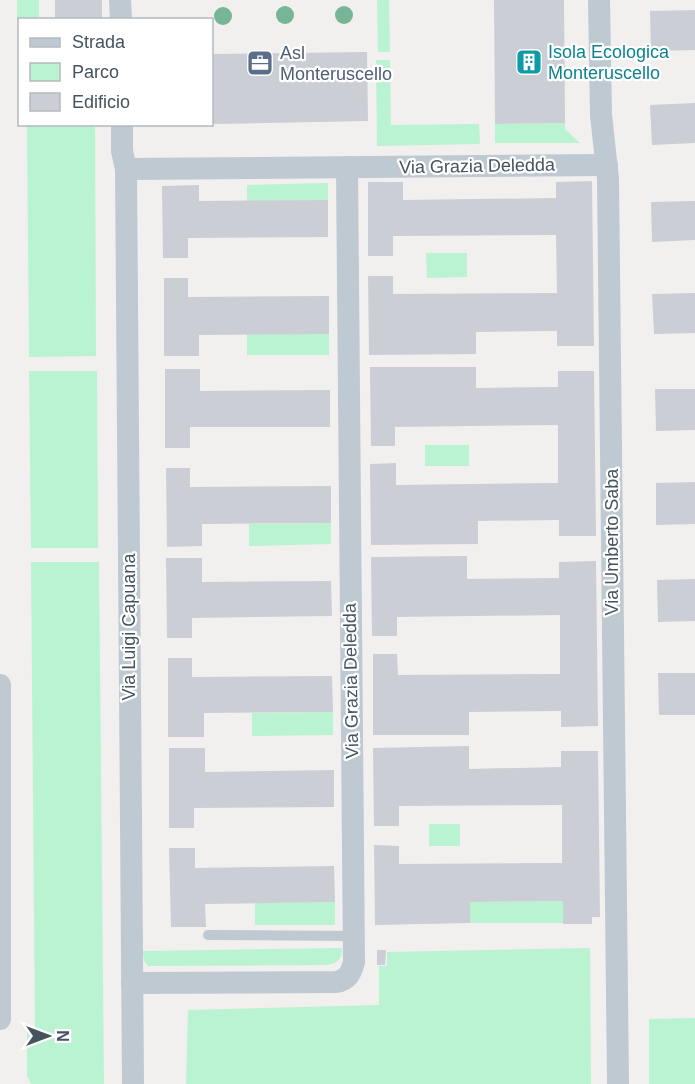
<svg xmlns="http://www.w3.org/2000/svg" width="695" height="1084" viewBox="0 0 695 1084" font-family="Helvetica,sans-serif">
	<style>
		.green { fill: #baf3d1 }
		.building { fill: #cbced4 }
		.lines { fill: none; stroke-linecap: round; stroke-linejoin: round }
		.lane { stroke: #bfc9d2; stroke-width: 10 }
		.street { stroke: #bfc9d2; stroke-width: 22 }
		.tree { fill: #76b596 }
		.labels { text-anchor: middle; stroke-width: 4.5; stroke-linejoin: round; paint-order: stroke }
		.culture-label { font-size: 18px; fill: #0d838f; stroke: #fff; text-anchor: start }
		.service-label { font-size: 18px; fill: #4e5e75; stroke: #fff; text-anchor: start }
		.street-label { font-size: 18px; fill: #46525e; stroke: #fff }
	</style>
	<rect width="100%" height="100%" fill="#f2efef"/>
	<g class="green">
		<path d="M17 0H39V19L20 20 17 21Z"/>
		<path d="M377 0H389L390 52H378Z"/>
		<path d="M376 60H390L391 125 479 124 480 144 377 146Z"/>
		<path d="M565 123V129L580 143H495V124Z"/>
		<path d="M27 125H95L96 356 29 357Z"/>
		<path d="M328 183V200L247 201V185Z"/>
		<path d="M426 253H467V277L427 278Z"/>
		<rect x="247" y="334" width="82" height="21"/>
		<path d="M29 371H97L98 548H31Z"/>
		<rect x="425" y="445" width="44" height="21"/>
		<path d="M331 523V544L249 546V524Z"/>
		<path d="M31 562H99L104 1084H31L27 1076V1030H35Z"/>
		<path d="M333 712V735L252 736V713Z"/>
		<rect x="429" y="824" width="31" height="22"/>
		<path d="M563 901V923H470V902Z"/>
		<path d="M335 902V925H255V903Z"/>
		<path d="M342 948C342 960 337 963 327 965L148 966 144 961 143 951H148Z"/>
		<path d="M590 948 591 1084H186L188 1010 379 1005V966H387V952Z"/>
		<path d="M695 1018V1084H649V1019Z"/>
	</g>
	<g class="building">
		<rect x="55" y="0" width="47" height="20"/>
		<path d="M494 0H564L565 123 495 124Z"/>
		<path d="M695 10V50L651 51 650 11Z"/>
		<path d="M367 52 368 121 212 124V54Z"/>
		<path d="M695 103V143L652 145 650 105Z"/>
		<path d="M592 181 594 346H557V331L476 332V354L369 355 368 276H393V294L557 293 556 235 393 236V256H368V182H403V200L556 198V182Z"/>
		<path d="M199 185V201L328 200V237L188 238V258H163L162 186Z"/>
		<path d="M695 201V240L652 242 651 202Z"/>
		<path d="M164 278H188V297L329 296V334L199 335V356H164Z"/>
		<path d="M695 293V333L654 334 652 294Z"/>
		<path d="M370 367H476V388L558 387V371H594L596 536H559V520L478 521V544L371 545 370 464 396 463V485L558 483V425L395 427V446H371Z"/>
		<path d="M165 369H200V391L330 390V427H190V448H165Z"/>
		<path d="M655 389H695V430L656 431Z"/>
		<path d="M166 468H190V487L331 486V523L202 524V546L167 547Z"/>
		<path d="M695 482V524L656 525V483Z"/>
		<path d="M467 556V579L559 578V562L596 561 598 726 561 727V711L469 712V735H373V654H397L398 675 560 674V615L397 617V636H372L371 557Z"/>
		<path d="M166 558H202V582L331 581 332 616 192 618V638H167Z"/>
		<path d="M695 579V621L658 622 657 580Z"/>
		<path d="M168 658H192V677L332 676 333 712 204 713V737H168Z"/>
		<path d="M658 673H695V715H659Z"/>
		<path d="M469 746V769L561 767V751H598L600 917H592V924H563V901L470 902V923L375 925 374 845 399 846V864L562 863V805L399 806V826H374L373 748Z"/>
		<path d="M169 748H205V772L334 770V807L194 808V828H169Z"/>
		<path d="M169 848H195V868L334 866 335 902 205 904 206 927H171Z"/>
		<path d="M377 950H386L385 965H377Z"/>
	</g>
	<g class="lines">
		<path class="lane" d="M208 935 354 936"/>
		<g class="street">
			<path d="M120 0 121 20"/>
			<path d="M599 0 601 115 608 179 618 1084"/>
			<path d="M122 124V151L126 169 133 1084"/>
			<path d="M126 169 607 165"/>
			<path d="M0 685V1019"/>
			<path d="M132 983 336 982C348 980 351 973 354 962L347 167"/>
		</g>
	</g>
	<g class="tree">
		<circle cx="285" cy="15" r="9"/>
		<circle cx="344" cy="15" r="9"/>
		<circle cx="223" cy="16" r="9"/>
	</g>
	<defs>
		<symbol id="building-square" viewBox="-11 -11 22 22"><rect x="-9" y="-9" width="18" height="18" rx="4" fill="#0f9aa8" stroke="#fff"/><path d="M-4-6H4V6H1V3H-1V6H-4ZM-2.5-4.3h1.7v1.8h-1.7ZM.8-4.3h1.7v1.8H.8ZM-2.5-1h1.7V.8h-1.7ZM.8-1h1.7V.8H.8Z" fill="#fff"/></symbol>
		<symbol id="office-square" viewBox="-11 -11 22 22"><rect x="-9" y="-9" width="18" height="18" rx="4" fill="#5c6f8a" stroke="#fff"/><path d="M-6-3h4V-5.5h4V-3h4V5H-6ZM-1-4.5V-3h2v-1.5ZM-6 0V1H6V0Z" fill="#fff"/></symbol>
	</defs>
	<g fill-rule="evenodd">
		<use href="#building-square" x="514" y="47" width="30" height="30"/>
		<use href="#office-square" x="245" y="48" width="30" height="30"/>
	</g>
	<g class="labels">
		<g class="culture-label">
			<text x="548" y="58">Isola Ecologica<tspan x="548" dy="21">Monteruscello</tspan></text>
		</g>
		<g class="service-label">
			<text x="280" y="59">Asl<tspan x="280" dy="21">Monteruscello</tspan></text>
		</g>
		<g class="street-label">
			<text transform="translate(477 166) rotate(-1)" y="6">Via Grazia Deledda</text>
			<text transform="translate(612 542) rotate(-90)" y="6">Via Umberto Saba</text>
			<text transform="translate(129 627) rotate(-90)" y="6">Via Luigi Capuana</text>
			<text transform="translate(351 681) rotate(-91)" y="6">Via Grazia Deledda</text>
		</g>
	</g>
	<rect x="18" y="18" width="195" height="108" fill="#ffffff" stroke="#b5babf" stroke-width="1.5"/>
	<rect x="30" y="38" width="30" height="9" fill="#bfc9d2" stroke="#b5babf" stroke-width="1.5"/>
	<text x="72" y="48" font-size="18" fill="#46525e">Strada</text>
	<rect x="30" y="63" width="30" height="18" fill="#baf3d1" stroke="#b5babf" stroke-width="1.5"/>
	<text x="72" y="78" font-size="18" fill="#46525e">Parco</text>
	<rect x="30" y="93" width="30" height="18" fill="#cbced4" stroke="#b5babf" stroke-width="1.5"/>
	<text x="72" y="108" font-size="18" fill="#46525e">Edificio</text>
	<g transform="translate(48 1036) rotate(90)" stroke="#ffffff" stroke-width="4.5" paint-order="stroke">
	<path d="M0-4.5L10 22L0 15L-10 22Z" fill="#46525e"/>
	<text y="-9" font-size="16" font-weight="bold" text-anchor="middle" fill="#46525e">N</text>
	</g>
</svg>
